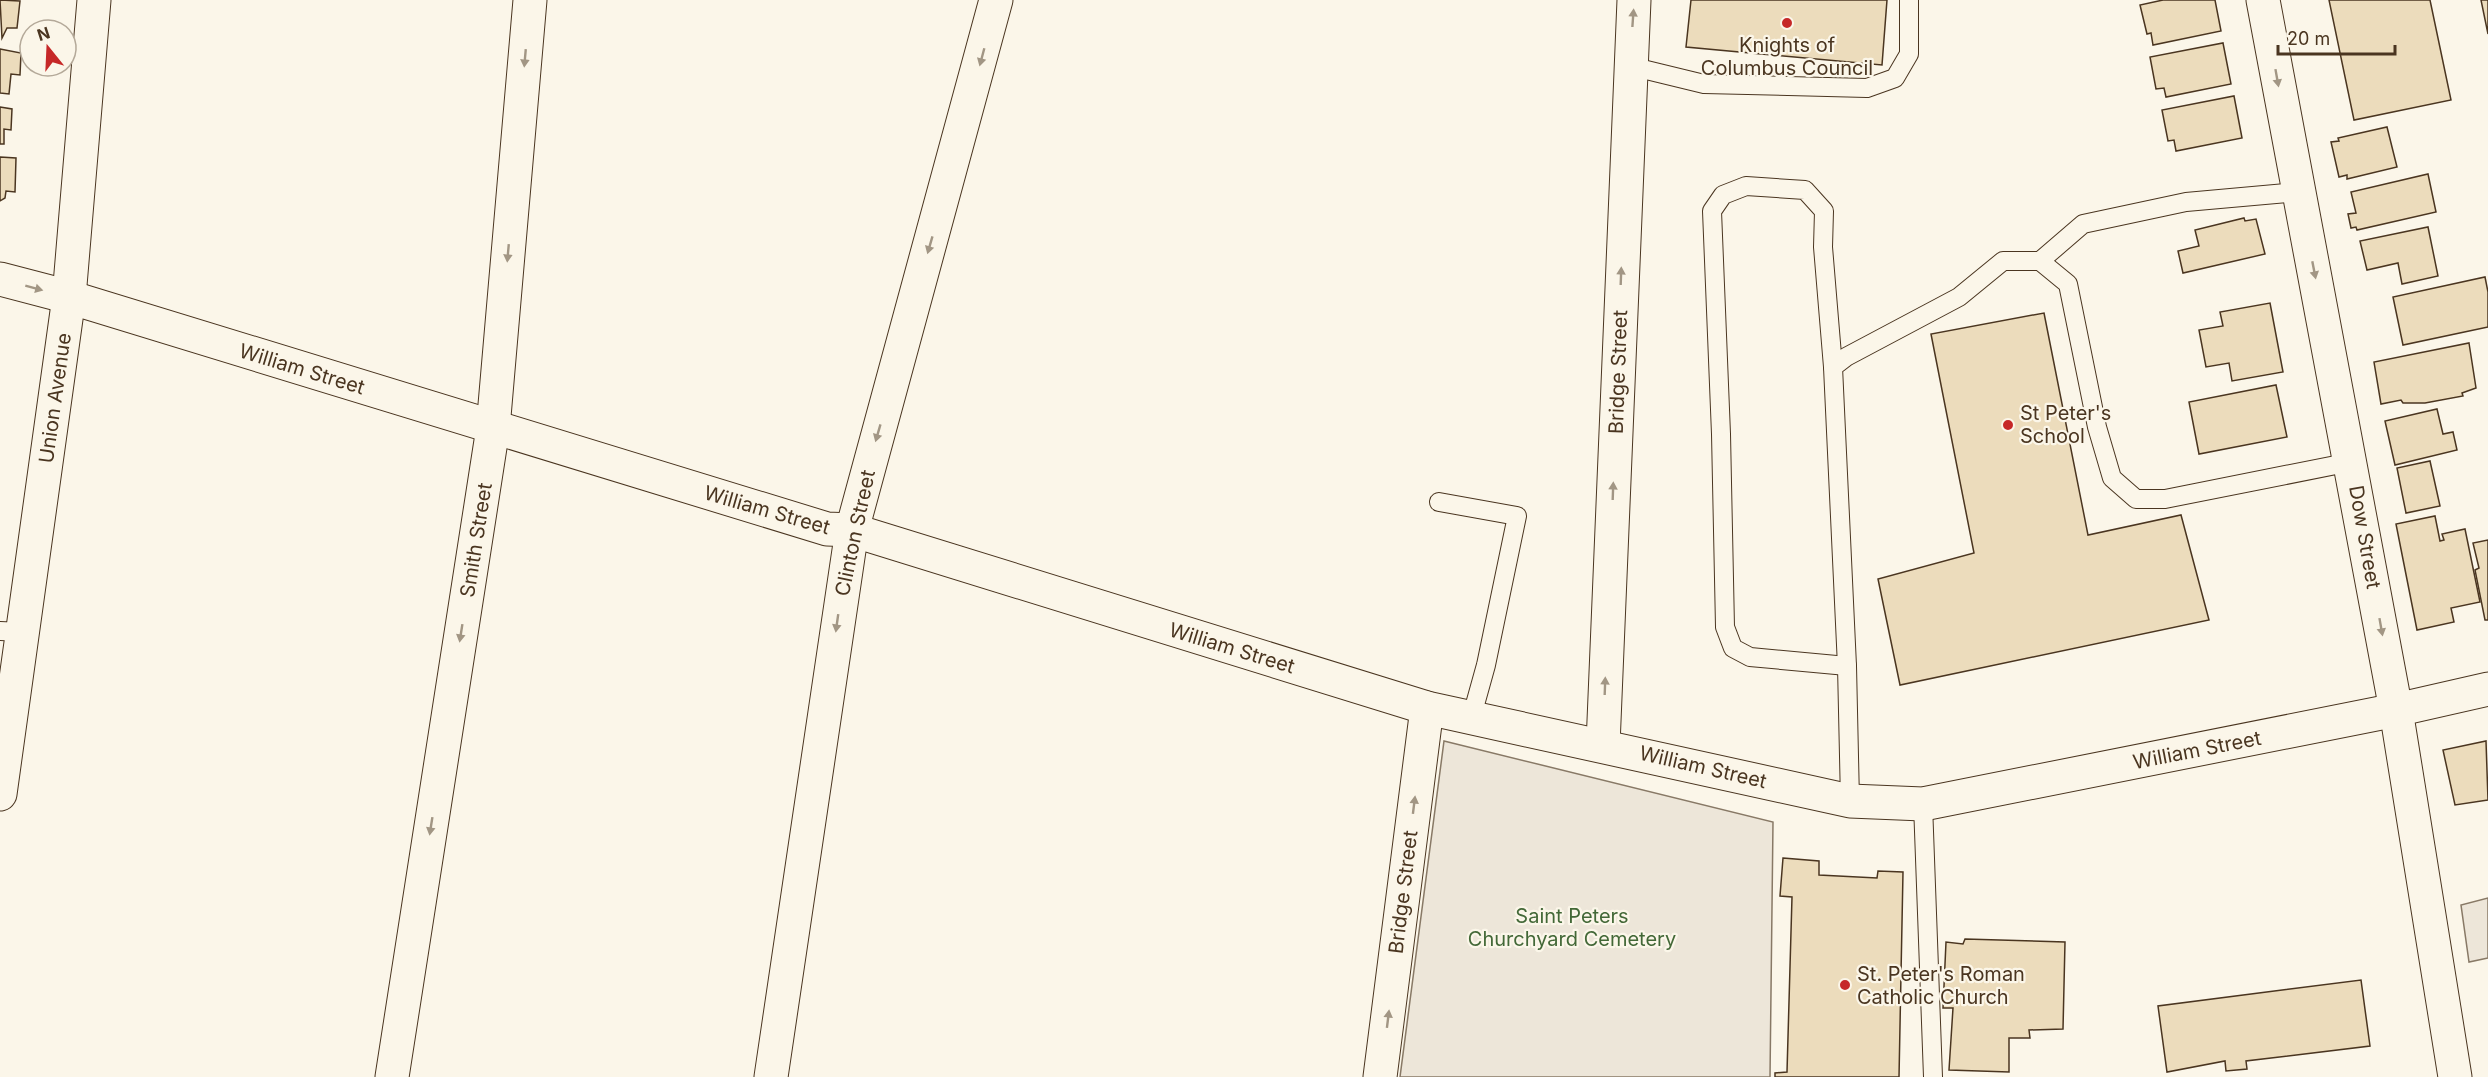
<svg xmlns="http://www.w3.org/2000/svg" width="2488" height="1077" viewBox="0 0 2488 1077" font-family="Inter,sans-serif">
	<style>
		.green { fill: #ede6d9; stroke: #887966; stroke-width: 1.5 }
		.building { fill: #ecdcbc; stroke: #4a3520; stroke-width: 1.5 }
		.lines { fill: none; stroke-linecap: round; stroke-linejoin: round }
		.service-casing { stroke: #4a3520; stroke-width: 20 }
		.minor-casing { stroke: #4a3520; stroke-width: 35 }
		.secondary-casing { stroke: #4a3520; stroke-width: 35 }
		.service { stroke: #fbf6e9; stroke-width: 18 }
		.minor { stroke: #fbf6e9; stroke-width: 33 }
		.secondary { stroke: #fbf6e9; stroke-width: 33 }
		.oneway { fill: #a29684 }
		.poi-dot { fill: #c62828; stroke: #fbf6e9; stroke-width: 2 }
		.labels { text-anchor: middle; stroke-width: 4.5; stroke-linejoin: round; paint-order: stroke }
		.poi-label { font-size: 20px; fill: #4a3520; stroke: #fbf6e9; text-anchor: start }
		.street-label { font-size: 20px; fill: #4a3520; stroke: #fbf6e9 }
		.park-label { font-size: 20px; fill: #436837; stroke: #fbf6e9 }
	</style>
	<rect width="100%" height="100%" fill="#fbf6e9"/>
	<g class="green">
		<path d="M1444 741 1773 822 1770 1077H1400Z"/>
		<path d="M2488 898V958L2469 962 2461 905Z"/>
	</g>
	<g class="building">
		<path d="M0 0 20 1 17 28H7L2 38Z"/>
		<path d="M1691 0H1887L1882 65 1686 47Z"/>
		<path d="M2163 0H2215L2221 31 2153 45 2151 33 2147 34 2140 5Z"/>
		<path d="M2329 0H2430L2451 100 2354 120Z"/>
		<path d="M2481 0H2488V34Z"/>
		<path d="M2223 43 2231 84 2166 97 2164 88 2156 89 2150 57Z"/>
		<path d="M0 49 21 53 20 75 11 74 9 94 0 93Z"/>
		<path d="M2234 96 2242 138 2176 151 2174 140 2168 141 2162 110Z"/>
		<path d="M0 107 12 109 11 130 4 129V144H0Z"/>
		<path d="M2387 127 2397 167 2347 179V175L2339 177 2331 142 2339 141 2338 138Z"/>
		<path d="M0 157 16 158 15 192 6 191 5 198 0 201Z"/>
		<path d="M2428 174 2436 212 2357 230 2356 227 2351 228 2348 214 2356 213 2351 192Z"/>
		<path d="M2244 218 2245 221 2256 219 2265 254 2183 273 2178 251 2199 246 2195 230Z"/>
		<path d="M2428 227 2438 276 2402 284 2398 263 2367 270 2360 241Z"/>
		<path d="M2485 277 2488 292V327L2403 345 2393 297Z"/>
		<path d="M2270 303 2283 372 2232 381 2229 363 2206 367 2199 330 2223 326 2220 312Z"/>
		<path d="M2044 313 2088 535 2181 515 2209 620 1900 685 1878 579 1974 553 1931 334Z"/>
		<path d="M2469 343 2476 388 2462 393 2463 396 2425 403H2403L2401 400 2381 404 2374 362Z"/>
		<path d="M2276 385 2287 437 2199 454 2189 402Z"/>
		<path d="M2437 409 2443 434 2453 432 2457 450 2395 465 2385 421Z"/>
		<path d="M2430 461 2440 506 2406 513 2397 468Z"/>
		<path d="M2435 516 2440 541 2444 540 2442 534 2465 529 2480 602 2451 608 2454 622 2417 630 2396 524Z"/>
		<path d="M2488 540V620H2485L2475 570 2479 568 2473 543Z"/>
		<path d="M2486 741 2488 800 2455 805 2443 750Z"/>
		<path d="M1783 858 1819 861V875L1877 878 1878 871 1903 872 1899 1077H1775V1073L1787 1072 1792 897 1780 896Z"/>
		<path d="M1965 939 2065 942 2063 1029 2029 1030 2030 1038H2009V1072L1949 1070 1953 1008H1943L1946 942 1963 944Z"/>
		<path d="M2361 980 2370 1046 2246 1061 2247 1069 2226 1071 2225 1061 2167 1072 2158 1006Z"/>
	</g>
	<g class="lines">
		<defs>
			<g id="service">
				<path d="M1630 66 1704 84 1867 88 1895 78 1909 54V0"/>
				<path d="M2040 261 2083 224 2186 202 2298 192"/>
				<path d="M1833 367 1823 247 1824 211 1805 190 1746 186 1723 195 1712 211 1721 434 1725 627 1733 648 1750 657 1847 666"/>
				<path d="M1439 502 1517 516 1486 665 1471 719"/>
				<path d="M0 631 22 632"/>
				<path d="M1850 801 1847 666 1833 367 1846 357 1959 297 2003 261H2040L2068 284 2097 427 2112 478 2136 499H2165L2351 462"/>
				<path d="M1923 804 1933 1077"/>
			</g>
			<g id="minor">
				<path d="M2263 0 2396 710 2455 1077"/>
				<path d="M0 279 69 297 827 529 852 530 1427 708 1850 801 1923 804 2396 710 2488 689"/>
				<path d="M1603 745 1634 0"/>
				<path d="M392 1077 493 428 530 0"/>
				<path d="M771 1077 852 530 996 0"/>
				<path d="M1380 1077 1427 708"/>
			</g>
			<path id="secondary" d="M0 794 69 297 94 0"/>
		</defs>
		<use href="#service" class="service-casing"/>
		<use href="#minor" class="minor-casing"/>
		<use href="#secondary" class="secondary-casing"/>
		<use href="#service" class="service"/>
		<use href="#minor" class="minor"/>
		<use href="#secondary" class="secondary"/>
	</g>
	<defs><path id="oneway-solid" d="M-6-.8H1V-3.2L6.5 0L1 3.2V.8H-6Z" transform="scale(1.5)"/></defs>
	<g class="oneway">
		<use href="#oneway-solid" transform="translate(1633 18) rotate(-86)"/>
		<use href="#oneway-solid" transform="translate(982 57) rotate(105)"/>
		<use href="#oneway-solid" transform="translate(525 58) rotate(95)"/>
		<use href="#oneway-solid" transform="translate(2277 78) rotate(80)"/>
		<use href="#oneway-solid" transform="translate(930 245) rotate(106)"/>
		<use href="#oneway-solid" transform="translate(508 253) rotate(95)"/>
		<use href="#oneway-solid" transform="translate(2314 270) rotate(79)"/>
		<use href="#oneway-solid" transform="translate(1621 276) rotate(-88)"/>
		<use href="#oneway-solid" transform="translate(34 288) rotate(15)"/>
		<use href="#oneway-solid" transform="translate(878 433) rotate(106)"/>
		<use href="#oneway-solid" transform="translate(1613 491) rotate(-88)"/>
		<use href="#oneway-solid" transform="translate(837 623) rotate(98)"/>
		<use href="#oneway-solid" transform="translate(2381 627) rotate(80)"/>
		<use href="#oneway-solid" transform="translate(461 633) rotate(99)"/>
		<use href="#oneway-solid" transform="translate(1605 686) rotate(-88)"/>
		<use href="#oneway-solid" transform="translate(1414 805) rotate(-83)"/>
		<use href="#oneway-solid" transform="translate(431 826) rotate(99)"/>
		<use href="#oneway-solid" transform="translate(1388 1019) rotate(-83)"/>
	</g>
	<g class="poi-dot">
		<circle cx="1787" cy="23" r="6"/>
		<circle cx="2008" cy="425" r="6"/>
		<circle cx="1845" cy="985" r="6"/>
	</g>
	<g class="labels">
		<g class="poi-label">
			<text x="1787" y="52" text-anchor="middle">Knights of<tspan x="1787" dy="23">Columbus Council</tspan></text>
			<text x="2020" y="420">St Peter's<tspan x="2020" dy="23">School</tspan></text>
			<text x="1857" y="981">St. Peter's Roman<tspan x="1857" dy="23">Catholic Church</tspan></text>
		</g>
		<g class="street-label">
			<text transform="translate(302 369) rotate(17)" y="7">William Street</text>
			<text transform="translate(1618 372) rotate(-88)" y="7">Bridge Street</text>
			<text transform="translate(55 398) rotate(-82)" y="7">Union Avenue</text>
			<text transform="translate(767 510) rotate(16)" y="7">William Street</text>
			<text transform="translate(855 533) rotate(-78)" y="7">Clinton Street</text>
			<text transform="translate(2365 537) rotate(80)" y="7">Dow Street</text>
			<text transform="translate(476 540) rotate(-81)" y="7">Smith Street</text>
			<text transform="translate(1232 648) rotate(17)" y="7">William Street</text>
			<text transform="translate(2197 750) rotate(-11)" y="7">William Street</text>
			<text transform="translate(1703 767) rotate(13)" y="7">William Street</text>
			<text transform="translate(1403 892) rotate(-83)" y="7">Bridge Street</text>
		</g>
		<g class="park-label">
			<text x="1572" y="923">Saint Peters<tspan x="1572" dy="23">Churchyard Cemetery</tspan></text>
		</g>
	</g>
	<g transform="translate(48 48) rotate(342)"><circle r="28" fill="#fbf6e9" stroke="#b4a999" stroke-width="1.5"/>
	<path d="M0-4.5L10 22L0 15L-10 22Z" fill="#c62828"/>
	<text y="-9" font-size="16" font-weight="bold" text-anchor="middle" fill="#4a3520">N</text>
	</g>
	<path d="M2278 45v9h117v-9" fill="none" stroke="#4a3520" stroke-width="3"/>
	<text x="2287" y="45" font-size="18" fill="#4a3520" stroke="#fbf6e9" stroke-width="4.5" paint-order="stroke">20 m</text>
</svg>
